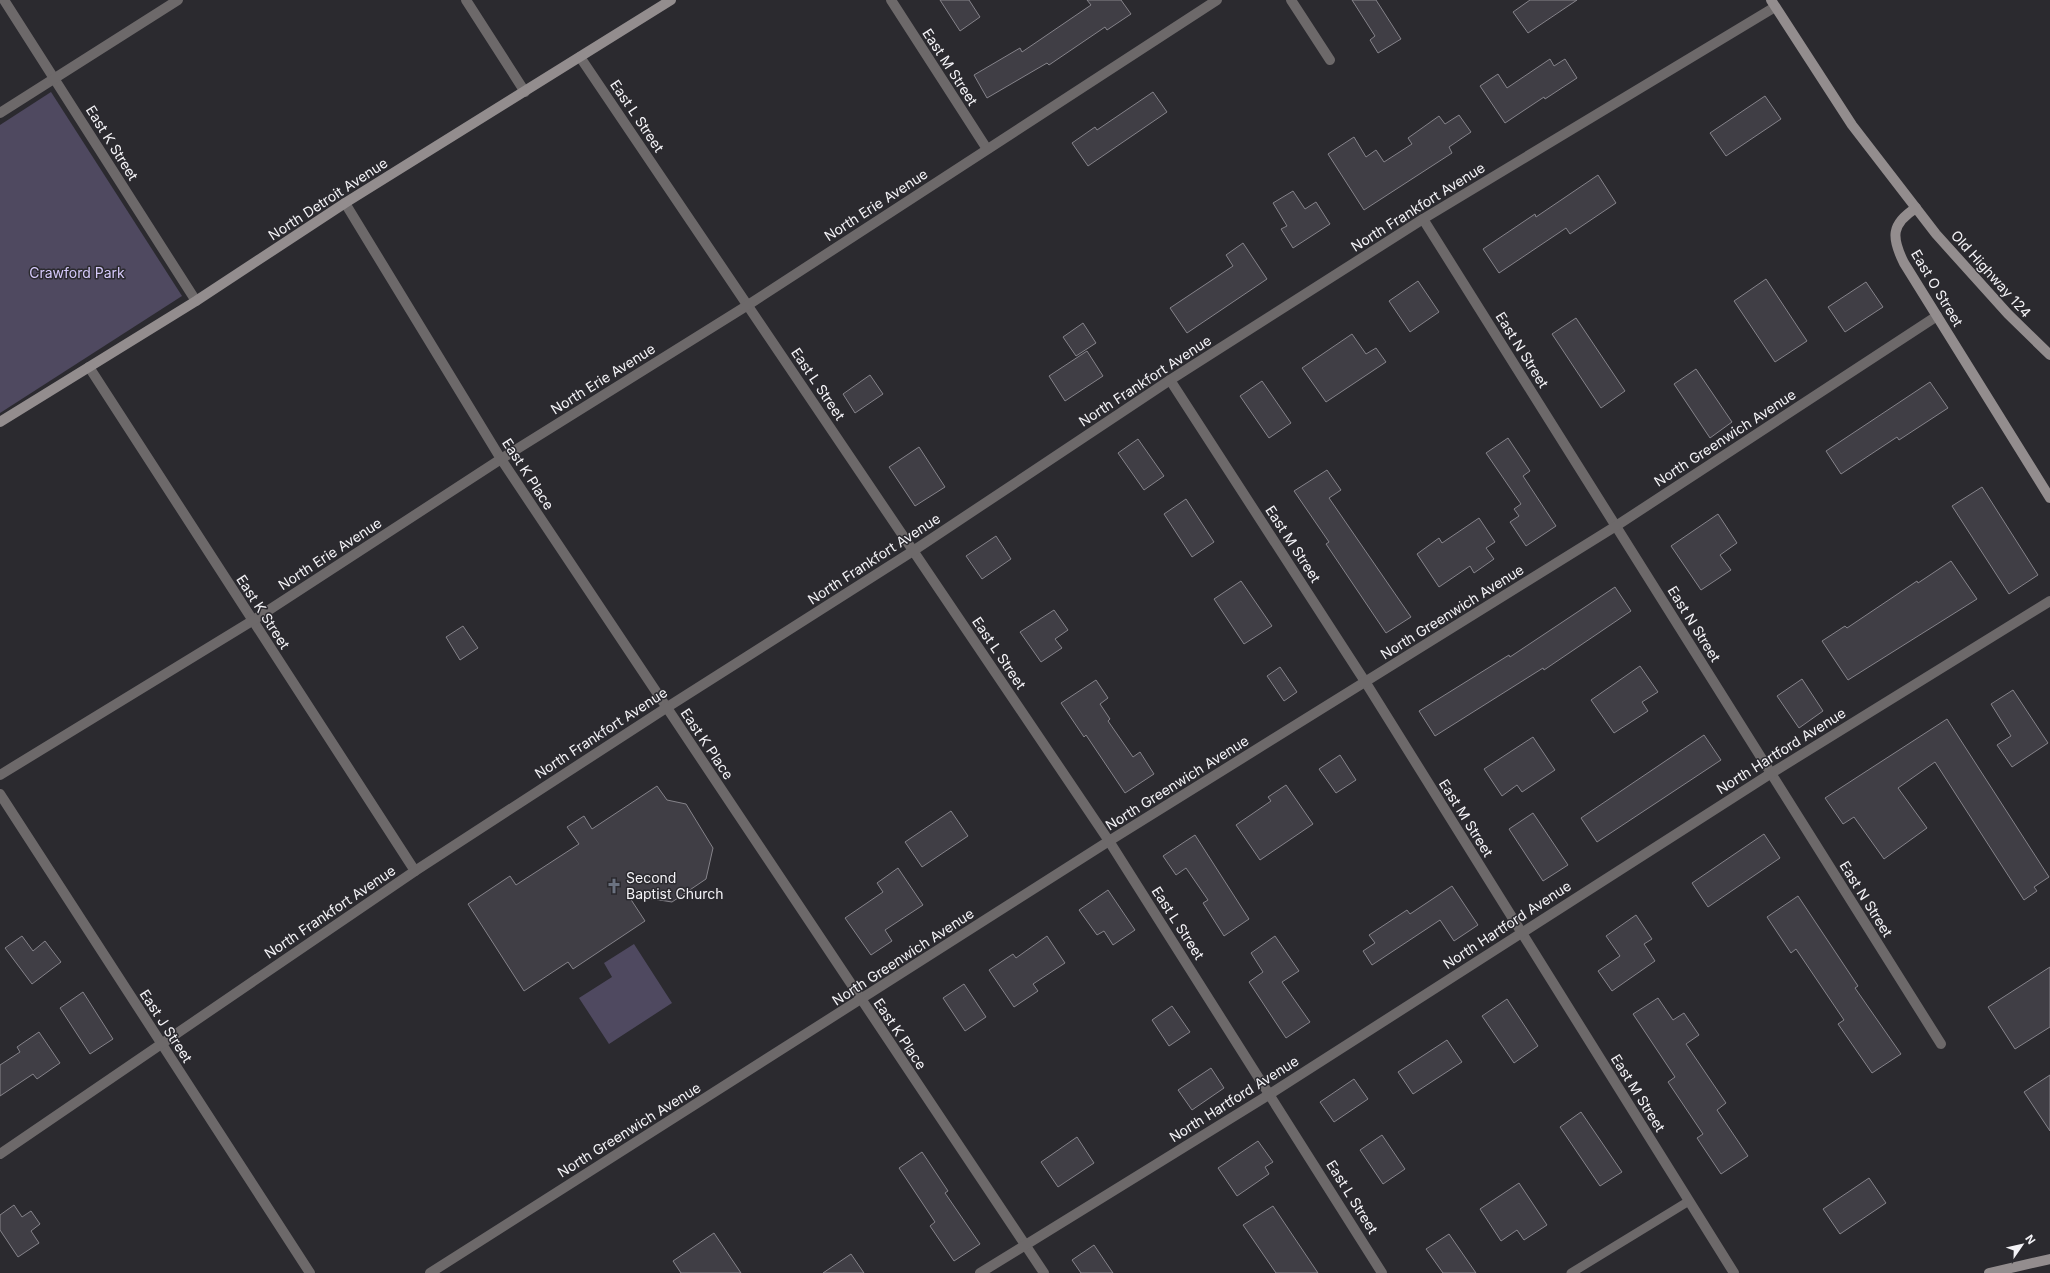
<svg xmlns="http://www.w3.org/2000/svg" width="2050" height="1273" viewBox="0 0 2050 1273" font-family="Inter,sans-serif">
	<style>
		.green { fill: #4f4960 }
		.building { fill: #403e45; stroke: #85838a }
		.lines { fill: none; stroke-linecap: round; stroke-linejoin: round }
		.lane { stroke: #6d696a; stroke-width: 9 }
		.street { stroke: #6d696a; stroke-width: 10 }
		.secondary { stroke: #938d8e; stroke-width: 10 }
		.labels { text-anchor: middle; stroke-width: 3; stroke-linejoin: round; paint-order: stroke }
		.street-label { font-size: 14px; fill: #f4f3f7; stroke: #2b2a2f }
		.park-label { font-size: 14px; fill: #d6cafb; stroke: #2b2a2f }
		.poi-label { font-size: 14px; fill: #f4f3f7; stroke: #2b2a2f; text-anchor: start }
	</style>
	<rect width="100%" height="100%" fill="#2b2a2f"/>
	<g class="green">
		<path d="M51 92 182 296 0 413V125Z"/>
		<path d="M634 944 672 1003 609 1044 579 998 612 977 604 963Z"/>
	</g>
	<g class="building">
		<path d="M940 0H969L980 17 960 31Z"/>
		<path d="M1087 0H1121L1131 14 1107 30 1105 27 1049 65 1047 63 987 98 974 75 1020 48 1022 52 1091 5Z"/>
		<path d="M1352 0H1376L1401 39 1378 53 1370 40 1375 36Z"/>
		<path d="M1530 0H1577L1528 33 1513 12Z"/>
		<path d="M1550 59 1554 66 1565 59 1577 78 1545 99 1544 97 1505 123 1480 86 1498 74 1507 88Z"/>
		<path d="M1153 92 1167 112 1088 166 1072 143 1095 127 1097 130Z"/>
		<path d="M1765 96 1781 119 1726 156 1710 133Z"/>
		<path d="M1459 115 1471 132 1449 147 1452 153 1364 210 1328 154 1354 137 1366 157 1376 150 1384 162 1412 144 1408 138 1439 116 1445 124Z"/>
		<path d="M1598 175 1616 203 1570 234 1566 228 1499 273 1483 249 1535 214 1536 217Z"/>
		<path d="M1293 191 1305 209 1316 202 1330 224 1293 248 1281 229 1287 226 1273 203Z"/>
		<path d="M1243 243 1267 279 1187 333 1170 308 1233 266 1226 255Z"/>
		<path d="M1766 279 1807 341 1775 362 1734 301Z"/>
		<path d="M1418 281 1439 312 1410 332 1389 301Z"/>
		<path d="M1866 282 1883 307 1845 332 1828 307Z"/>
		<path d="M1576 318 1625 391 1601 408 1552 334Z"/>
		<path d="M1083 323 1096 343 1076 356 1063 337Z"/>
		<path d="M1352 334 1366 354 1376 348 1386 362 1326 402 1302 368Z"/>
		<path d="M1087 351 1103 376 1065 401 1049 376Z"/>
		<path d="M1696 369 1732 422 1710 438 1674 384Z"/>
		<path d="M870 375 883 394 855 413 843 394Z"/>
		<path d="M1262 381 1291 423 1269 438 1240 396Z"/>
		<path d="M1930 382 1948 408 1899 440 1897 437 1841 474 1826 451Z"/>
		<path d="M1508 438 1530 471 1523 476 1556 526 1526 546 1510 522 1519 516 1514 509 1521 504 1486 453Z"/>
		<path d="M1138 439 1164 476 1144 490 1118 453Z"/>
		<path d="M919 447 945 487 915 506 889 467Z"/>
		<path d="M1327 470 1341 490 1329 498 1411 617 1386 633 1326 544 1329 542 1294 491Z"/>
		<path d="M1982 487 2038 575 2009 594 1952 506Z"/>
		<path d="M1186 499 1214 542 1192 557 1164 514Z"/>
		<path d="M1718 514 1737 543 1720 555 1731 570 1701 590 1671 546Z"/>
		<path d="M1479 518 1495 542 1486 548 1494 559 1474 573 1470 566 1439 587 1417 554 1439 538 1442 543Z"/>
		<path d="M996 536 1011 559 982 579 966 556Z"/>
		<path d="M1951 561 1977 599 1848 680 1822 641 1845 626 1847 628 1917 581 1918 583Z"/>
		<path d="M1241 581 1272 626 1244 644 1214 599Z"/>
		<path d="M1615 587 1631 611 1544 670 1543 668 1435 736 1419 711 1509 655 1510 657Z"/>
		<path d="M1054 610 1068 630 1055 639 1062 648 1041 662 1020 632Z"/>
		<path d="M463 626 478 648 460 660 446 637Z"/>
		<path d="M1640 666 1658 692 1642 702 1648 711 1614 733 1591 700Z"/>
		<path d="M1280 667 1297 692 1284 701 1267 676Z"/>
		<path d="M1802 679 1823 711 1799 728 1777 696Z"/>
		<path d="M1096 680 1108 698 1100 704 1110 719 1108 721 1133 757 1140 752 1154 774 1125 793 1086 735 1084 737 1061 703Z"/>
		<path d="M2013 690 2048 743 2012 767 1997 745 2011 736 1991 704Z"/>
		<path d="M1947 719 2049 877 2034 887 2037 891 2024 900 1935 762 1898 788 1927 828 1884 859 1854 817 1843 824 1825 798Z"/>
		<path d="M1704 735 1721 760 1597 842 1581 818Z"/>
		<path d="M1533 737 1555 770 1522 792 1517 785 1502 796 1484 769Z"/>
		<path d="M1340 755 1356 780 1336 793 1319 769Z"/>
		<path d="M1286 785 1313 824 1260 860 1236 825 1271 801 1268 797Z"/>
		<path d="M657 786 667 800 686 804 713 848 706 879 672 902 628 895 645 921 573 969 568 962 524 991 468 904 510 876 516 885 579 844 567 827 584 816 592 829Z"/>
		<path d="M951 811 968 836 922 867 905 842Z"/>
		<path d="M1533 813 1568 865 1543 881 1509 829Z"/>
		<path d="M1764 834 1780 858 1708 907 1692 883Z"/>
		<path d="M1195 835 1249 919 1224 936 1203 903 1208 900 1186 868 1176 875 1163 856Z"/>
		<path d="M898 868 923 905 885 930 892 941 871 955 845 918 883 892 877 883Z"/>
		<path d="M1452 886 1478 925 1454 941 1440 920 1372 965 1363 951 1375 943 1369 935 1407 910 1410 914Z"/>
		<path d="M1108 890 1135 930 1113 945 1104 931 1097 935 1079 910Z"/>
		<path d="M1798 896 1858 986 1855 988 1901 1054 1872 1073 1838 1024 1844 1020 1796 949 1791 953 1767 917Z"/>
		<path d="M1636 915 1652 939 1644 944 1655 961 1612 991 1598 971 1620 956 1606 936Z"/>
		<path d="M22 936 33 951 45 941 61 962 32 984 5 948Z"/>
		<path d="M1047 936 1065 963 1033 984 1038 991 1014 1007 989 970 1013 954 1016 958Z"/>
		<path d="M1275 936 1299 971 1282 982 1310 1022 1286 1038 1249 982 1263 972 1251 953Z"/>
		<path d="M2050 967V1027L2015 1049 1988 1007Z"/>
		<path d="M964 984 986 1017 965 1031 943 998Z"/>
		<path d="M83 992 113 1039 90 1054 60 1008Z"/>
		<path d="M1658 998 1673 1020 1684 1013 1699 1035 1686 1044 1726 1103 1717 1110 1748 1156 1721 1174 1697 1138 1703 1134 1668 1082 1675 1077 1633 1014Z"/>
		<path d="M1507 999 1538 1046 1514 1063 1482 1016Z"/>
		<path d="M1172 1006 1190 1032 1169 1046 1152 1020Z"/>
		<path d="M39 1032 60 1063 37 1079 33 1074 0 1096V1065L20 1052 17 1047Z"/>
		<path d="M1447 1040 1462 1062 1413 1094 1398 1072Z"/>
		<path d="M1211 1068 1224 1088 1192 1110 1178 1090Z"/>
		<path d="M2050 1075V1131L2024 1092Z"/>
		<path d="M1354 1079 1368 1099 1334 1122 1320 1102Z"/>
		<path d="M1581 1112 1622 1172 1600 1186 1560 1127Z"/>
		<path d="M1382 1135 1405 1169 1383 1184 1360 1150Z"/>
		<path d="M1077 1137 1094 1163 1058 1187 1041 1162Z"/>
		<path d="M1258 1141 1273 1162 1265 1167 1269 1174 1237 1196 1218 1168Z"/>
		<path d="M922 1152 948 1191 945 1193 980 1244 954 1261 930 1226 935 1222 899 1168Z"/>
		<path d="M1869 1178 1886 1203 1840 1234 1823 1209Z"/>
		<path d="M1519 1183 1547 1225 1524 1240 1517 1230 1501 1241 1480 1209Z"/>
		<path d="M14 1205 22 1217 31 1211 40 1224 31 1231 39 1243 18 1257 0 1230V1215Z"/>
		<path d="M1273 1206 1318 1273H1276L1243 1225Z"/>
		<path d="M714 1233 741 1273H681L673 1261Z"/>
		<path d="M1449 1234 1476 1273H1443L1426 1249Z"/>
		<path d="M1094 1245 1113 1273H1081L1072 1260Z"/>
		<path d="M851 1254 864 1273H823Z"/>
	</g>
	<g class="lines">
		<path class="lane" d="M1571 1273 1689 1201"/>
		<g class="street">
			<path d="M4 0 196 301"/>
			<path d="M466 0 525 92"/>
			<path d="M891 0 987 149"/>
			<path d="M1291 0 1330 60"/>
			<path d="M580 57 1109 841 1382 1273"/>
			<path d="M0 113 178 0"/>
			<path d="M345 203 501 459 1044 1273"/>
			<path d="M1423 219 1941 1044"/>
			<path d="M89 367 415 871"/>
			<path d="M1170 380 1366 683 1734 1273"/>
			<path d="M0 775 252 621 501 459 748 305 1217 0"/>
			<path d="M0 794 310 1273"/>
			<path d="M0 1154 415 871 666 708 913 551 1170 380 1423 219 1775 7"/>
			<path d="M430 1273 1109 841 1616 526 1937 316"/>
			<path d="M980 1273 1270 1094 1770 774 2050 601"/>
		</g>
		<g class="secondary">
			<path d="M1771 0 1852 125 1936 234 2008 314 2050 355"/>
			<path d="M1916 208C1891 224 1891 237 1904 263L2050 498"/>
			<path d="M0 422 196 301 345 203 671 0"/>
			<path d="M1989 1273 2050 1259"/>
		</g>
	</g>
	<defs>
		<symbol id="church-bare" viewBox="-9 -9 18 18"><path d="M-1.2-6h2.4v3.5h3.3v2.4h-3.3V6h-2.4V-.1h-3.3v-2.4h3.3Z" fill="#6b7280" stroke="#2b2a2f" stroke-width="2.5" paint-order="stroke"/></symbol>
	</defs>
	<g fill-rule="evenodd">
		<use href="#church-bare" x="603" y="875" width="22" height="22"/>
	</g>
	<g class="labels">
		<g class="street-label">
			<text transform="translate(950 67) rotate(57)" y="5">East M Street</text>
			<text transform="translate(637 116) rotate(56)" y="5">East L Street</text>
			<text transform="translate(112 143) rotate(58)" y="5">East K Street</text>
			<text transform="translate(328 199) rotate(-33)" y="5">North Detroit Avenue</text>
			<text transform="translate(876 205) rotate(-33)" y="5">North Erie Avenue</text>
			<text transform="translate(1418 207) rotate(-32)" y="5">North Frankfort Avenue</text>
			<text transform="translate(1991 274) rotate(48)" y="5">Old Highway 124</text>
			<text transform="translate(1937 288) rotate(59)" y="5">East O Street</text>
			<text transform="translate(1522 350) rotate(58)" y="5">East N Street</text>
			<text transform="translate(603 379) rotate(-32)" y="5">North Erie Avenue</text>
			<text transform="translate(1145 381) rotate(-33)" y="5">North Frankfort Avenue</text>
			<text transform="translate(818 384) rotate(56)" y="5">East L Street</text>
			<text transform="translate(1725 438) rotate(-33)" y="5">North Greenwich Avenue</text>
			<text transform="translate(528 474) rotate(57)" y="5">East K Place</text>
			<text transform="translate(1293 544) rotate(57)" y="5">East M Street</text>
			<text transform="translate(330 554) rotate(-33)" y="5">North Erie Avenue</text>
			<text transform="translate(874 559) rotate(-33)" y="5">North Frankfort Avenue</text>
			<text transform="translate(263 612) rotate(57)" y="5">East K Street</text>
			<text transform="translate(1452 612) rotate(-32)" y="5">North Greenwich Avenue</text>
			<text transform="translate(1694 624) rotate(58)" y="5">East N Street</text>
			<text transform="translate(999 653) rotate(56)" y="5">East L Street</text>
			<text transform="translate(601 733) rotate(-33)" y="5">North Frankfort Avenue</text>
			<text transform="translate(707 744) rotate(56)" y="5">East K Place</text>
			<text transform="translate(1781 751) rotate(-32)" y="5">North Hartford Avenue</text>
			<text transform="translate(1177 783) rotate(-32)" y="5">North Greenwich Avenue</text>
			<text transform="translate(1466 818) rotate(58)" y="5">East M Street</text>
			<text transform="translate(1866 899) rotate(58)" y="5">East N Street</text>
			<text transform="translate(330 912) rotate(-34)" y="5">North Frankfort Avenue</text>
			<text transform="translate(1178 923) rotate(57)" y="5">East L Street</text>
			<text transform="translate(1507 925) rotate(-33)" y="5">North Hartford Avenue</text>
			<text transform="translate(903 957) rotate(-33)" y="5">North Greenwich Avenue</text>
			<text transform="translate(166 1026) rotate(57)" y="5">East J Street</text>
			<text transform="translate(900 1034) rotate(56)" y="5">East K Place</text>
			<text transform="translate(1638 1093) rotate(58)" y="5">East M Street</text>
			<text transform="translate(1234 1099) rotate(-32)" y="5">North Hartford Avenue</text>
			<text transform="translate(629 1130) rotate(-32)" y="5">North Greenwich Avenue</text>
			<text transform="translate(1352 1197) rotate(58)" y="5">East L Street</text>
		</g>
		<g class="park-label">
			<text x="77" y="278">Crawford Park</text>
		</g>
		<g class="poi-label">
			<text x="626" y="883">Second<tspan x="626" dy="16">Baptist Church</tspan></text>
		</g>
	</g>
	<g transform="translate(2022 1245) rotate(56)" stroke="#2b2a2f" stroke-width="3" paint-order="stroke">
	<path d="M0-3L7 15L0 10L-7 15Z" fill="#f4f3f7"/>
	<text y="-6" font-size="11" font-weight="bold" text-anchor="middle" fill="#f4f3f7">N</text>
	</g>
</svg>
